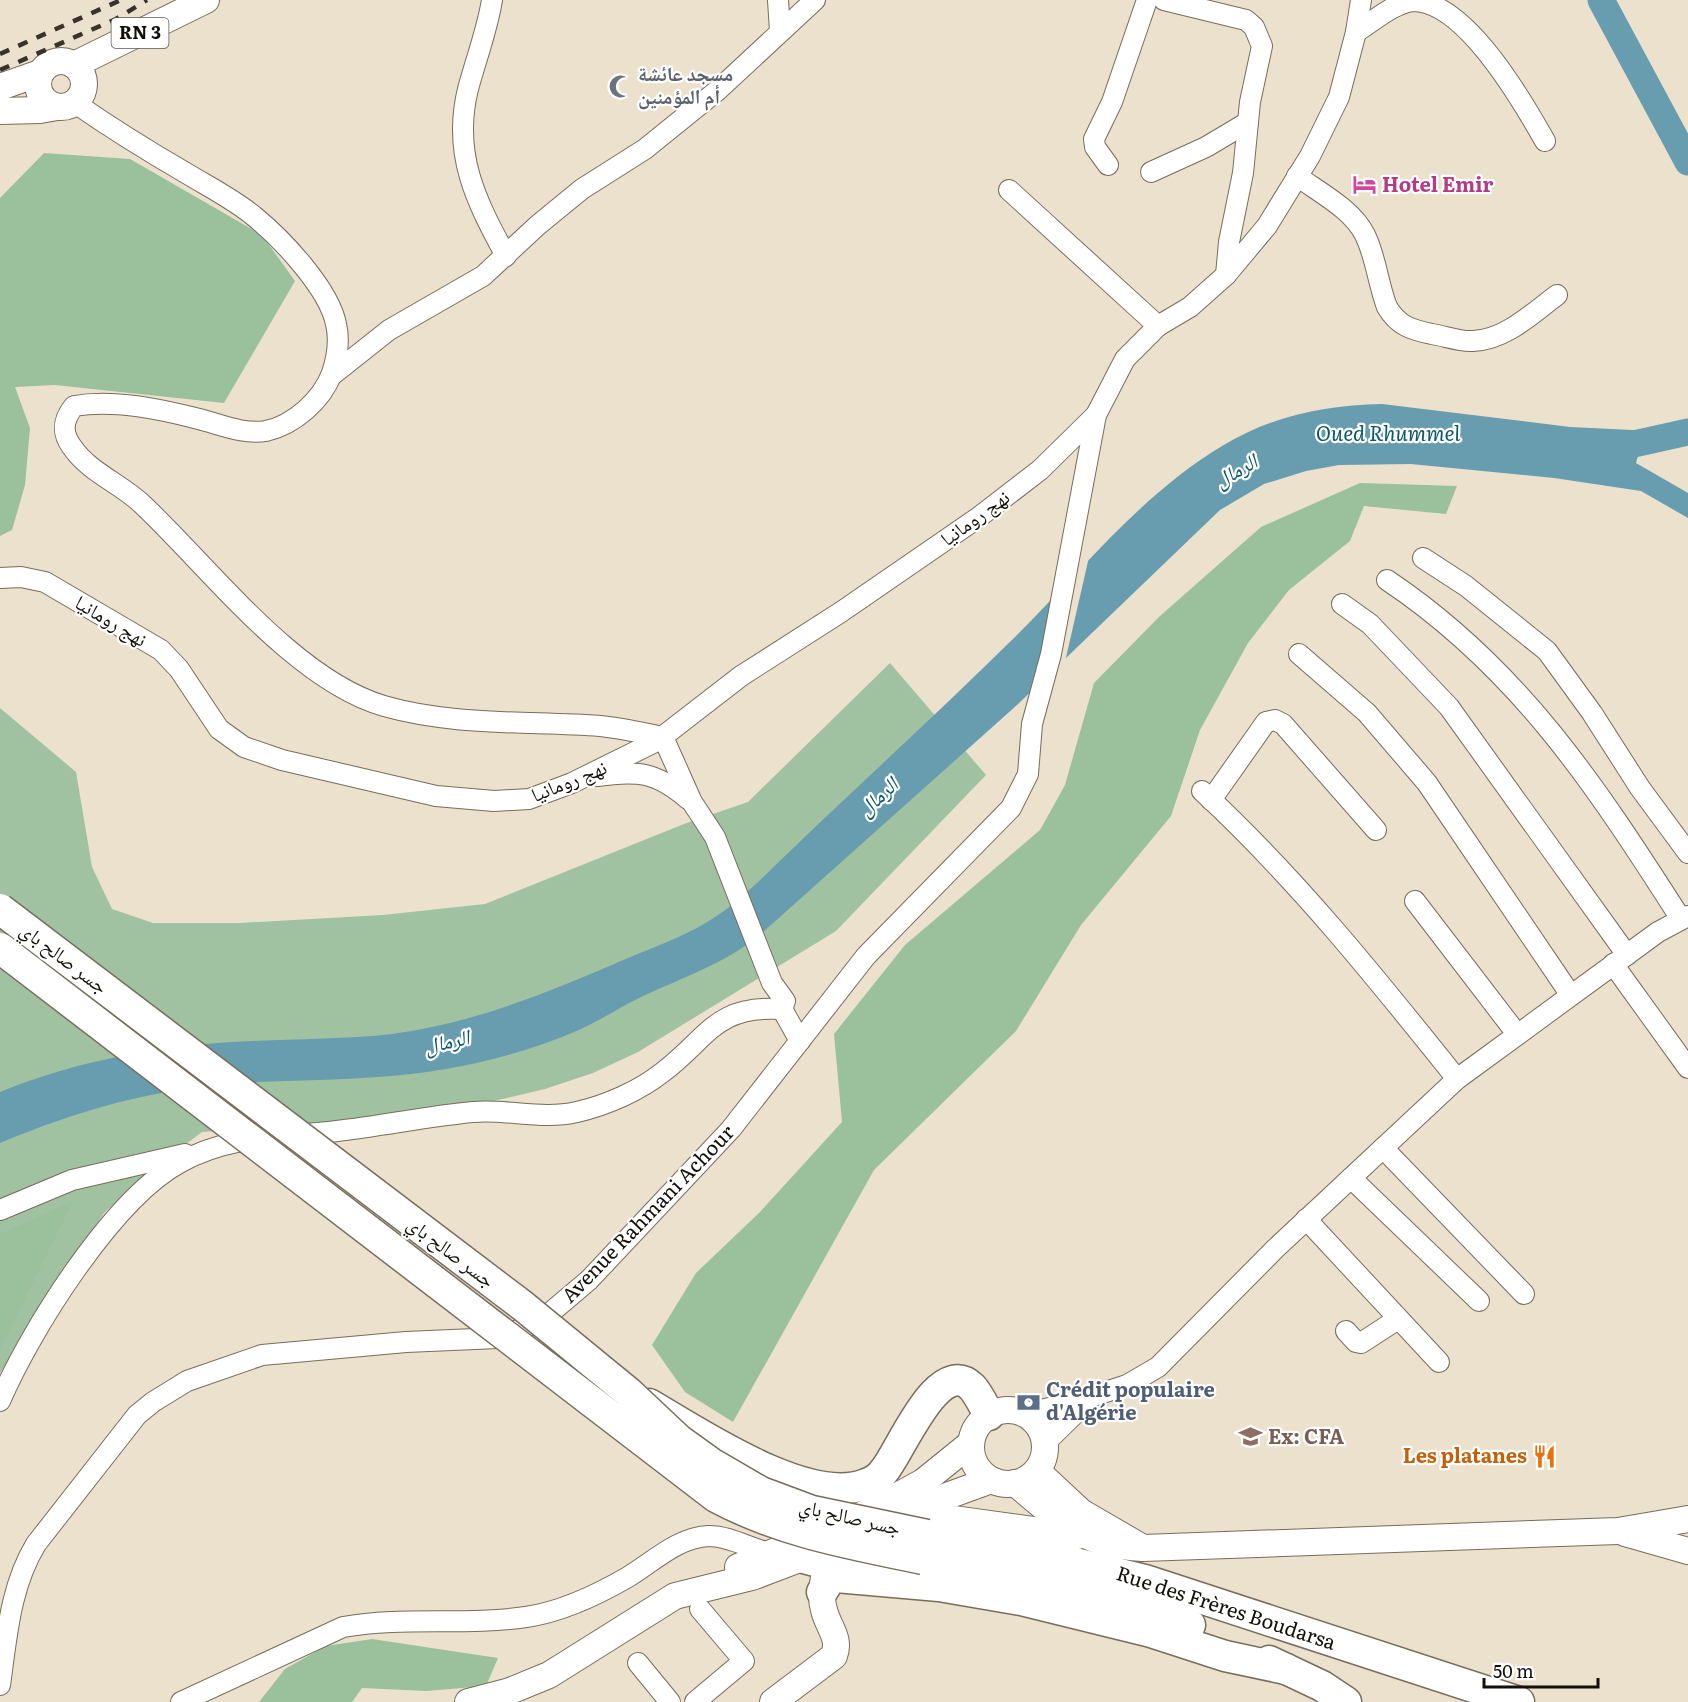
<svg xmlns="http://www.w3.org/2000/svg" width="1688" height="1702" viewBox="0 0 1688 1702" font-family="Literata,'Noto Naskh Arabic',serif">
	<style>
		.green { fill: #a0c2a1 }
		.forest { fill: #9bc09c }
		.water { fill: #679daf }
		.pier { fill: #ebe1cc }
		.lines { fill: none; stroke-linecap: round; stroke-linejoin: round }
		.river { stroke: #679daf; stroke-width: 27 }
		.minor-casing { stroke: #776d5b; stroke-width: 22 }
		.major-casing { stroke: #776d5b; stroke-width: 28 }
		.highway-casing { stroke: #776d5b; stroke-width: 33 }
		.minor { stroke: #fff; stroke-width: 20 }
		.major { stroke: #fff; stroke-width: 26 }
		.highway { stroke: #fff; stroke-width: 30 }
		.rail { stroke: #37332a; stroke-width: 4.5; stroke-dasharray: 10 10; stroke-linecap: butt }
		.highway-bridge-casing { stroke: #776d5b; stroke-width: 33; stroke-linecap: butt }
		.highway-bridge { stroke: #fff; stroke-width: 30 }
		.labels { text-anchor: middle; stroke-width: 4.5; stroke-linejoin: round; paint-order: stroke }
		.shield { fill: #fff; stroke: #5a5853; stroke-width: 1.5 }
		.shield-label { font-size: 18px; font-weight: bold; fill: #131009 }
		.worship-label { font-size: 20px; font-weight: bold; fill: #5b616d; stroke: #fff; text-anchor: start }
		.hotel-label { font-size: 20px; font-weight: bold; fill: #b23c85; stroke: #fff; text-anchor: start }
		.street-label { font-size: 20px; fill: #131009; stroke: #fff }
		.service-label { font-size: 20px; font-weight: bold; fill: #4e5e75; stroke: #fff; text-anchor: start }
		.education-label { font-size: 20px; font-weight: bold; fill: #785e54; stroke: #fff; text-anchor: start }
		.food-label { font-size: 20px; font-weight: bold; fill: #c56008; stroke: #fff; text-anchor: end }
		.water-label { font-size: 21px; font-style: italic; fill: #0a586b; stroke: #fff }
	</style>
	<rect width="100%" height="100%" fill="#ebe1cc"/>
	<path class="green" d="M890 663 986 775 836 931 638 1052 593 1073 545 1089 485 1103 320 1124 202 1132 145 1175 104 1213 0 1373V708L76 772 92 867 112 909 153 923H239L383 915 485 904 684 824 748 802Z"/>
	<g class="forest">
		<path d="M44 153 130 159 262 235 295 281 224 403 55 385 15 387 30 428 25 485 12 530 0 536V198Z"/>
		<path d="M1360 483 1457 486 1446 514 1364 506 1350 541 1289 590 1248 643 1200 730 1171 816 1081 925 1016 1031 874 1170 733 1422 685 1392 652 1345 696 1273 760 1212 842 1122 834 1034 905 945 1040 830 1065 785 1094 683 1160 616 1261 527Z"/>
		<path d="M73 1201 0 1350V1234Z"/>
		<path d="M372 1639 498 1658 486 1686 426 1691 362 1688 352 1702H259L285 1669 326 1646Z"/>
	</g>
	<path class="water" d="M1382 404 1570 427 1653 431 1654 450 1639 452 1636 463 1688 493V518L1641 491 1554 478 1411 464 1339 465 1306 471 1264 484 1220 510 1017 705 761 934C726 963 682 978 641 997 620 1007 601 1020 581 1029 539 1048 491 1061 446 1069 377 1081 310 1079 242 1083 152 1089 82 1109 0 1143V1092C77 1060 169 1044 252 1041 299 1039 346 1039 392 1034 469 1024 542 995 612 965 647 949 687 937 718 915 732 906 744 894 757 883 842 800 931 720 1016 636 1082 570 1142 494 1222 446 1272 416 1325 405 1382 404Z"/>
	<path class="pier" d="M1089 557 1065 662 1033 694 1071 576Z"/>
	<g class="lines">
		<g class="river">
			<path d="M1601 0 1688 162"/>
			<path d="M1616 448 1688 432"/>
		</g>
		<defs>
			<g id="minor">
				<path d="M492 0C487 31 476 59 468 89 452 154 476 201 506 256"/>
				<path d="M778 0 780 31"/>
				<path d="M1164 0 1246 20 1254 27 1262 46 1250 102 1243 173 1229 242 1226 275"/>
				<path d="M1356 32C1373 22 1392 4 1412 1 1465 0 1523 102 1545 141"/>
				<path d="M75 103C111 128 148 151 186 173 209 187 235 200 255 217 283 240 329 289 336 324 340 341 337 358 332 373 322 400 294 425 266 431 244 435 219 424 199 419 160 409 113 399 74 406 63 420 61 432 72 447 90 473 120 483 142 504 210 568 294 680 384 706 454 726 528 721 600 726 621 728 643 733 663 737L692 802 715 837 772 983 785 1001 782 1009 800 1041"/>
				<path d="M1108 165 1095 147 1094 139 1112 102 1147 0"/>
				<path d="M1151 172 1206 147 1248 122"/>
				<path d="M1297 176C1320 193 1352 209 1365 235 1376 257 1378 284 1387 307 1398 326 1412 330 1432 334 1445 336 1460 342 1473 341 1505 340 1533 313 1557 295"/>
				<path d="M1009 190 1158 326"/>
				<path d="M331 376 389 330 483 276 538 225 582 189 645 149 718 90 815 0"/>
				<path d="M1423 558 1466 586 1547 651 1592 713 1640 788 1688 853"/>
				<path d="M0 578 21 577 45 582 161 650 179 669 219 729 244 747 282 760 436 796 494 801 529 799 572 783 657 741 741 676 841 612 979 517 1040 470 1096 415"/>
				<path d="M1387 580C1520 669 1597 788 1681 919"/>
				<path d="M1342 604 1370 624 1449 707 1627 955"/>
				<path d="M1299 654 1367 713 1427 783 1570 994"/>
				<path d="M597 776C638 770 656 772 688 799"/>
				<path d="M1202 791C1296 878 1377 979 1457 1079"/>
				<path d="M1211 800 1266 722 1275 720 1283 724 1376 830"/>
				<path d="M1415 901 1517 1034"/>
				<path d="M1613 964 1688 1068"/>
				<path d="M1383 1148 1524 1294"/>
				<path d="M1351 1178 1479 1301"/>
				<path d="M0 1210 72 1180 185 1154"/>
				<path d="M1306 1219 1439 1362"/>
				<path d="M1346 1331 1356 1342 1361 1343 1398 1319"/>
				<path d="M0 1401C30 1331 113 1198 181 1162 232 1134 282 1138 337 1131 383 1126 428 1116 473 1112 508 1109 542 1120 577 1112 607 1105 639 1091 663 1072 709 1037 715 1005 782 1009"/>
				<path d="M1025 1414 1078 1401 1127 1385 1158 1367 1276 1248 1457 1079 1658 932 1688 916"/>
				<path d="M1045 1443 1086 1403"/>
				<path d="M638 1663 670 1702"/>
				<path d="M0 1685C7 1636 10 1587 36 1544L137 1415 153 1402 187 1381 262 1355 406 1342 498 1338 530 1325 550 1313 589 1280 731 1129 866 956 1011 808 1028 774 1032 724 1051 654 1096 415 1125 359 1158 326 1190 307 1226 275 1267 226 1310 156 1339 97 1356 32 1361 0"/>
				<path d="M181 1702 343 1627C404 1616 465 1626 526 1617 561 1612 597 1595 628 1577 653 1562 678 1537 709 1536 732 1536 753 1551 775 1554"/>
				<path d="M695 1702 744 1661 700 1609"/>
			</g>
			<g id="major">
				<circle cx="61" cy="84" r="23"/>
				<path d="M74 65 206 0"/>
				<path d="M0 87 40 73"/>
				<path d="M0 111 40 110 57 107"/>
				<circle cx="1008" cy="1447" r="37"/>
				<path d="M1015 1483C1043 1506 1071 1534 1106 1543 1118 1547 1131 1547 1143 1548L1081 1512 1037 1471"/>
				<path d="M910 1513 1078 1536"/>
				<path d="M870 1530 903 1512 991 1480"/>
				<path d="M1625 1533 1688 1551"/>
				<path d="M1143 1548 1618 1531 1688 1519"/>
				<path d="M738 1567 866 1513 923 1482 970 1444"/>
				<path d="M468 1702 510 1691 549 1675 675 1596 752 1577 823 1550"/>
				<path d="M773 1702 834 1656C841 1638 828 1627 824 1610 820 1597 823 1584 825 1571"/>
			</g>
			<g id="highway">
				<path d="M649 1404C699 1433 808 1507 866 1484 872 1482 880 1477 884 1471 900 1453 938 1354 972 1387 979 1395 984 1406 989 1415"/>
				<path d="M927 1535 1063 1560 1145 1580 1519 1702"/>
				<path d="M804 1558 859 1573"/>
				<path d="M923 1559C1012 1576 1106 1587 1190 1625"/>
				<path d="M822 1592 829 1581 836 1577 939 1586 1021 1600 1151 1632 1225 1656 1286 1669"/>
				<path d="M1269 1661 1322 1686 1346 1702"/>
			</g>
		</defs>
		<use href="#minor" class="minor-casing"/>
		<use href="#major" class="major-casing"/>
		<use href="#highway" class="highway-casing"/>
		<use href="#minor" class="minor"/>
		<use href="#major" class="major"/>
		<use href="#highway" class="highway"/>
		<g class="rail">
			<path d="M0 54 121 0"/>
			<path d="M0 70 116 19 147 0"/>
		</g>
		<defs>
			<g id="highway-bridge">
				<path d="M0 909 523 1306 628 1392 679 1440 711 1463 761 1492 812 1511 927 1535"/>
				<path d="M0 948 716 1497C781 1532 851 1544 923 1559"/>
			</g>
		</defs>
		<use href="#highway-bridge" class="highway-bridge-casing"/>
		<use href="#highway-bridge" class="highway-bridge"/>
	</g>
	<defs>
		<symbol id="mosque-bare" viewBox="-9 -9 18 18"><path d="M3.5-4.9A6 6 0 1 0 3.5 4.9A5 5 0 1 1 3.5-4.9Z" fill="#6b7280" stroke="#fff" stroke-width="2.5" paint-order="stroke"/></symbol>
		<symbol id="hotel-bare" viewBox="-9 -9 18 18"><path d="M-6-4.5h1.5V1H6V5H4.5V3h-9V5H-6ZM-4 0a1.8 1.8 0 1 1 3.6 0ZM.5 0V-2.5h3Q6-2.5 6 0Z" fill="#d1479c" stroke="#fff" stroke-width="2.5" paint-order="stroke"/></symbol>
		<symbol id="bank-bare" viewBox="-9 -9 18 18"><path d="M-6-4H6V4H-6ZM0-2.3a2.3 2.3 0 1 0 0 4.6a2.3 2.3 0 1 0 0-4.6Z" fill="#5c6f8a" stroke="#fff" stroke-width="2.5" paint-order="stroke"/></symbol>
		<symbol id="university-bare" viewBox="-9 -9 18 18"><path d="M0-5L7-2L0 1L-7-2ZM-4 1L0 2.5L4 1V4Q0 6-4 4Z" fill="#8d6e63" stroke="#fff" stroke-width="2.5" paint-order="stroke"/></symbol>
		<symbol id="restaurant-bare" viewBox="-9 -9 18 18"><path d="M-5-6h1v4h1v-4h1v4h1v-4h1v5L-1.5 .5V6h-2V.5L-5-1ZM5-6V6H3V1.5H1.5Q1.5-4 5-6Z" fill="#e8710a" stroke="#fff" stroke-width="2.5" paint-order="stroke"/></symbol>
	</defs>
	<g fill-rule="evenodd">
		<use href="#mosque-bare" x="604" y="70" width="33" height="33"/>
		<use href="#hotel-bare" x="1348" y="168" width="33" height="33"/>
		<use href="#bank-bare" x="1012" y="1386" width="33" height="33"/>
		<use href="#university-bare" x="1234" y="1420" width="33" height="33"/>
		<use href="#restaurant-bare" x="1528" y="1440" width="33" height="33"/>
	</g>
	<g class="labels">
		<rect class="shield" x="111.5" y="18" width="57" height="30" rx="4.5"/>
		<g class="shield-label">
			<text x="140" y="39">RN 3</text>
		</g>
		<g class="worship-label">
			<text x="638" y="81">مسجد عائشة<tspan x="638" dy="23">أم المؤمنين</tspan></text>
		</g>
		<g class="hotel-label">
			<text x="1382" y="192">Hotel Emir</text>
		</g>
		<g class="street-label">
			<text transform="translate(975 518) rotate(-36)" y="7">نهج رومانيا</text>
			<text transform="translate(111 621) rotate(31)" y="7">نهج رومانيا</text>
			<text transform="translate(569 781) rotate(-22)" y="7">نهج رومانيا</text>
			<text transform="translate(64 958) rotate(37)" y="7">جسر صالح باي</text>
			<text transform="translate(648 1214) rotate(-46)" y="7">Avenue Rahmani Achour</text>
			<text transform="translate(451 1252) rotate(37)" y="7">جسر صالح باي</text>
			<text transform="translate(850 1517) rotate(13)" y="7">جسر صالح باي</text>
			<text transform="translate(1226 1608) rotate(18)" y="7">Rue des Frères Boudarsa</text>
		</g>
		<g class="service-label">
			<text x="1046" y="1397">Crédit populaire<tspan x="1046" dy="23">d'Algérie</tspan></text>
		</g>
		<g class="education-label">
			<text x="1268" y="1444">Ex: CFA</text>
		</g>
		<g class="food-label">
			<text x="1527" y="1463">Les platanes</text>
		</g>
		<g class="water-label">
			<text x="1388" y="441">Oued Rhummel</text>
			<text transform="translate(1236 471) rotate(-30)" y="7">الرمال</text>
			<text transform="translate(878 797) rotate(-43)" y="7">الرمال</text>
			<text transform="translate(447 1042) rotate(-13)" y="7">الرمال</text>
		</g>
	</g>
	<path d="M1484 1678v9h114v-9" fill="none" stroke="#131009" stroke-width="3"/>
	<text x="1493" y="1678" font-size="18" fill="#131009" stroke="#ffffff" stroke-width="4.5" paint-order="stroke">50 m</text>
</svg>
